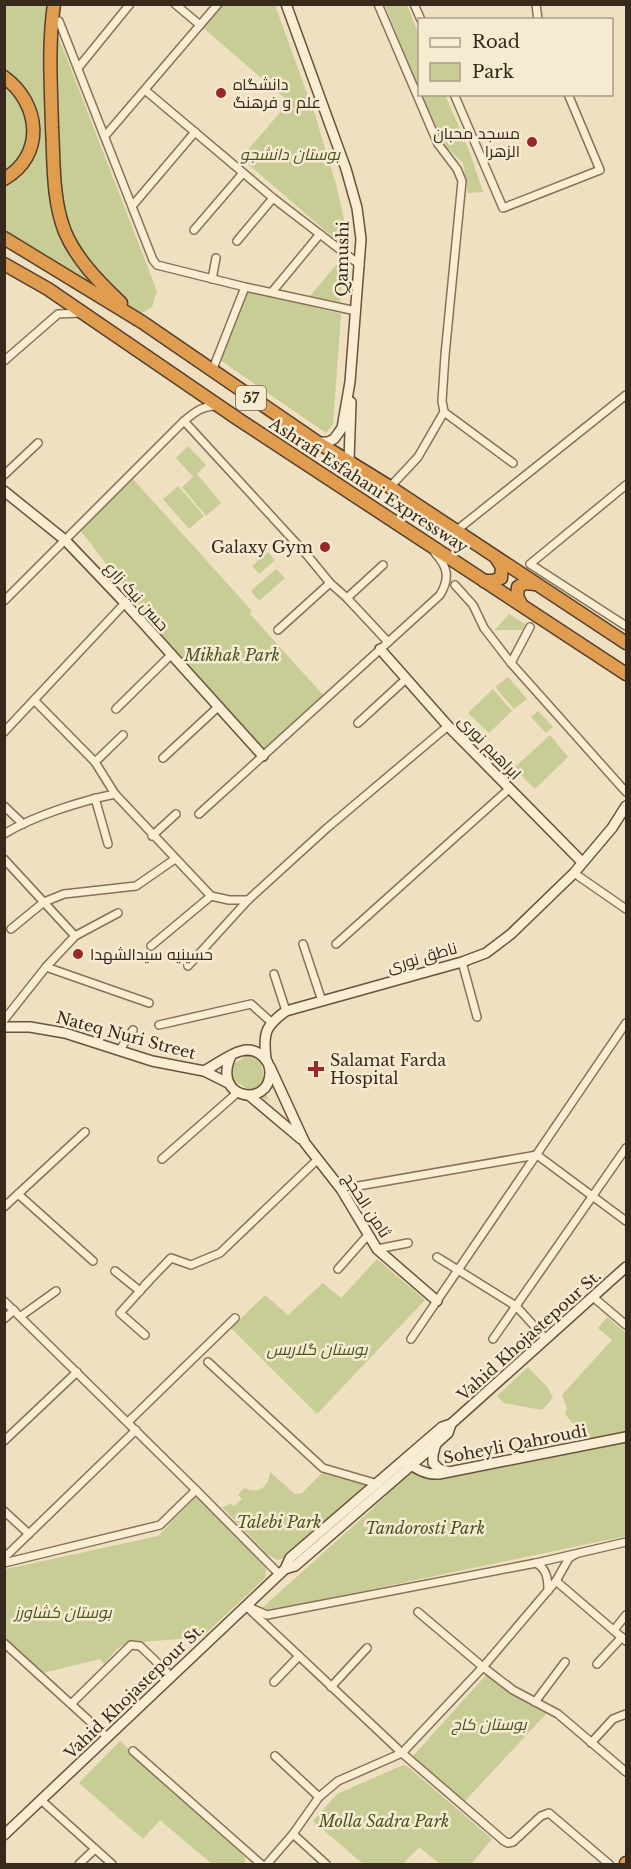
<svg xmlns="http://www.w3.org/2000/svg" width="631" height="1869" viewBox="0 0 631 1869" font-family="'Libre Baskerville',Cairo,serif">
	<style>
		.green { fill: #c8cd95 }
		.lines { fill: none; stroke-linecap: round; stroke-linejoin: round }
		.street-casing { stroke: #887158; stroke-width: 10 }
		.secondary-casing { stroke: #6a523b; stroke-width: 12 }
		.highway-casing { stroke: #563f2d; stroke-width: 15 }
		.street { stroke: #f9edd4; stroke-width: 7 }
		.secondary { stroke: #f9edd4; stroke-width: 9 }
		.highway { stroke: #e09d4f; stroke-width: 12 }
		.poi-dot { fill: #99272b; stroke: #f6ead1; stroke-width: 2 }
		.labels { text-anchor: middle; stroke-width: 5; stroke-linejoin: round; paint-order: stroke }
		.shield { fill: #f6ead1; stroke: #716353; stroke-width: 1.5 }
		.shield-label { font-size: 15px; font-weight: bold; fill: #38291d }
		.poi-label { font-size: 16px; fill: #38291d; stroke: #f6ead1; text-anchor: start }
		.park-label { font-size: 16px; font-style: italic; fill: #495523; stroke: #f6ead1 }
		.street-label { font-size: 16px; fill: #38291d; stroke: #f6ead1 }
	</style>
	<rect width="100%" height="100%" fill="#efe0c1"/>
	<g class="green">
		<path d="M5 5H49L54 208 110 297 5 232V184L38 129 5 72Z"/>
		<path d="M223 5H275L315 115 336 184 344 219 342 245 241 158 289 102 201 26Z"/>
		<path d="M385 5H407L419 35V91Z"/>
		<path d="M55 28 157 291 152 307 138 315 85 262 74 242 58 192Z"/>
		<path d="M5 82 24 104 29 129 23 157 5 175Z"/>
		<path d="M421 95H445L469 150 483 192 468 193 463 163 441 142Z"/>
		<path d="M337 264 344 270 340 302 310 296Z"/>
		<path d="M248 290 341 314 333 424 326 433 220 360Z"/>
		<path d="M188 446 206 465 197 474 221 503 206 516 182 487 193 477 176 458Z"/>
		<path d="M133 479 252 611 250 614 324 696 263 750 163 641 157 629 80 530Z"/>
		<path d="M178 486 204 516 189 529 163 499Z"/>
		<path d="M268 552 275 560 259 574 252 566Z"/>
		<path d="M276 569 285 578 259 601 251 591Z"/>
		<path d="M509 614 525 624 523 630H495Z"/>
		<path d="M508 677 527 699 514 709 495 687Z"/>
		<path d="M493 689 512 711 489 733 468 713Z"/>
		<path d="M538 711 553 727 546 733 531 717Z"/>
		<path d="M550 735 568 757 535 789 514 768Z"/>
		<path d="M258 1047 268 1101 221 1073Z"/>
		<path d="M377 1259 425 1300 317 1414 231 1328 265 1295 288 1315 323 1283 341 1298Z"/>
		<path d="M607 1317 626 1333V1433L587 1441 565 1414 567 1408 562 1395 612 1340 598 1328Z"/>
		<path d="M528 1367 548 1388 553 1398 542 1410 504 1403 497 1396Z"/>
		<path d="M626 1441V1536L273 1610 262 1608 371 1510 411 1471C420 1471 427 1479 438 1479Z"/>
		<path d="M324 1471 368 1486 288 1557 277 1560 267 1554 222 1507 227 1506 230 1503 234 1506 242 1499 238 1495 244 1488C259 1494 268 1488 270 1472L295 1494 302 1493Z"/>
		<path d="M197 1496 266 1568 265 1578 202 1637 143 1642 131 1640 117 1649 104 1664 100 1659 43 1673 5 1638 6 1569 158 1536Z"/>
		<path d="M487 1674 510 1693 547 1713 464 1802 412 1757Z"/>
		<path d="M120 1741 245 1857V1864H212L160 1820 143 1839 79 1783Z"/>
		<path d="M403 1765 407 1766 492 1839 471 1864H440L419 1847 403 1864H363L313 1821 337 1794Z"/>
	</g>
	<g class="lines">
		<defs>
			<g id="street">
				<path d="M175 4 200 25"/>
				<path d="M378 4 438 144 457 169 462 181 445 355 442 401 444 412 418 457 390 487"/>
				<path d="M414 4 421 20"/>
				<path d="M536 4 538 20"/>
				<path d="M59 21 153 260 157 265 245 287 356 311"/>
				<path d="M78 68 130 4"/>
				<path d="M145 90 273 198 360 265"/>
				<path d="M454 94 503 208 600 170 568 94"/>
				<path d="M105 136 218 4"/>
				<path d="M133 205 195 132"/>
				<path d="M194 230 243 173"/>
				<path d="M237 241 273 198"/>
				<path d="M212 279 216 258"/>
				<path d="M272 292 320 234"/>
				<path d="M4 361 58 314 80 313"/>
				<path d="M212 371 245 287"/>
				<path d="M444 412 513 463"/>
				<path d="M184 421 307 555 330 583 347 598 388 642"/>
				<path d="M4 475 38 443"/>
				<path d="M626 485 530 564 626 626"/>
				<path d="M457 530 626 395"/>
				<path d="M455 585 473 605 484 628 511 663 626 792"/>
				<path d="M347 598 383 565"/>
				<path d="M4 601 184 421C195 412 202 406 216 406"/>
				<path d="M278 630 330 583"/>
				<path d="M511 663 530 627"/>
				<path d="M34 700 95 762 115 794 211 896 229 900H248"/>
				<path d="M116 709 171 655"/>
				<path d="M358 723 406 679"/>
				<path d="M4 732 125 603"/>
				<path d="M163 758 218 707"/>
				<path d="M95 762 123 735"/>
				<path d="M95 798 108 844"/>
				<path d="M4 806 23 824"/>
				<path d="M199 814 440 595C450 578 448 567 435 553"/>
				<path d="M4 834C33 816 81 801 115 794"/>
				<path d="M152 836 176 814"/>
				<path d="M4 859 75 936"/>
				<path d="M574 873 626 909"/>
				<path d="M11 929 44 902 64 894 136 886 175 859"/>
				<path d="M303 944 322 1001"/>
				<path d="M336 944 509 789"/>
				<path d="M151 946 211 896"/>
				<path d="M462 962 477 1017"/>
				<path d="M188 966 248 900 327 828 448 726"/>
				<path d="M46 967 149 1003"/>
				<path d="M274 974 286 1011"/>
				<path d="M4 1020 46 967 75 936 118 913"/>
				<path d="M159 1025 251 1004 271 1022"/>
				<path d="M119 1051 133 1030"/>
				<path d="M162 1159 237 1093"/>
				<path d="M341 1189 537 1155 626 1221"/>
				<path d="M18 1194 93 1261"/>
				<path d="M4 1207 85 1132"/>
				<path d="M377 1249 408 1243"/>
				<path d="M437 1257 516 1306 546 1339"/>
				<path d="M338 1269 368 1235"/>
				<path d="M115 1271 140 1291"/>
				<path d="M145 1285 171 1258 191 1265 220 1253 317 1160"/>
				<path d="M593 1297 626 1325"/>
				<path d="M4 1301 196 1490 279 1574"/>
				<path d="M21 1316 56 1291"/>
				<path d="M4 1319 14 1310"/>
				<path d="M145 1335 120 1313 148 1282"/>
				<path d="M411 1339 626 1023"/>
				<path d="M493 1339 626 1148"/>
				<path d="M208 1362 323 1468 378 1484"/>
				<path d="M128 1422 235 1318"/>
				<path d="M4 1441 77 1372"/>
				<path d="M4 1511 29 1534"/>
				<path d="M4 1558 136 1430"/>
				<path d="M4 1563 160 1525 196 1490"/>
				<path d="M536 1563C547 1569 548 1579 548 1591"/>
				<path d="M556 1581 626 1641"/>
				<path d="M246 1606 402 1753 504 1841 508 1843 513 1842 541 1816 549 1813 609 1864"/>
				<path d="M251 1608 267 1615 536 1563 626 1542"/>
				<path d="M418 1612 483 1667 513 1690 558 1714 626 1772"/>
				<path d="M614 1630 626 1615"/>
				<path d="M4 1643 107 1737"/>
				<path d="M597 1664 622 1637"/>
				<path d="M274 1682 299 1656"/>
				<path d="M331 1687 367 1648"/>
				<path d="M535 1702 565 1662"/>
				<path d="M72 1703 131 1645 140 1646 167 1672"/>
				<path d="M591 1743 613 1719 626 1714"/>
				<path d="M133 1751 261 1864"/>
				<path d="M275 1756 319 1797"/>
				<path d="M41 1800 112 1864"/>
				<path d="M293 1834 326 1864"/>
				<path d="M79 1864 95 1849"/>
				<path d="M267 1864 293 1834 319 1797 338 1781 402 1753 483 1667 556 1581 569 1558 576 1554"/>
			</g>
			<g id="secondary">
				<path d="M286 4 346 169 357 208 361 239 350 382 342 428 334 439 328 442H317"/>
				<path d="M349 461 351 402"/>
				<path d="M4 491 65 540 125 603 263 756"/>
				<path d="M380 649 448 726 582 862"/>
				<path d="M4 1027H30L65 1033 152 1061 204 1071 228 1083"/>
				<path d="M266 1059C263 1033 265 1026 286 1011L462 962 486 953 511 934 574 873 612 828 626 806"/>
				<path d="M270 1067 305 1143 341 1189 377 1249 437 1301"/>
				<path d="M204 1071C216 1065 229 1054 241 1051 256 1047 270 1058 270 1073 269 1109 211 1099 231 1056"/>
				<path d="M250 1096 301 1139"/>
				<path d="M436 1443 433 1455V1463L439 1469 447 1471"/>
				<path d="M405 1460C415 1469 426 1475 439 1474L626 1437"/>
				<path d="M285 1569 295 1566 437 1443 448 1433 451 1424"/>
				<path d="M4 1835 285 1569 290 1558 442 1427 451 1424 626 1267"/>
			</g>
			<g id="highway">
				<path d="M54 4C48 46 51 86 52 128 54 162 52 199 65 232 77 260 99 282 121 303"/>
				<path d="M4 77C40 103 46 155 4 179"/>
				<path d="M4 238 142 322 317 442 390 487 626 643"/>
				<path d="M4 264 48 289 238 419 626 674"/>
				<path d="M484 581H493L501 578 502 567 497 559"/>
				<path d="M521 604 517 596 518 587 525 583 535 584"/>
				<path d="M626 1864V1863"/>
			</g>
		</defs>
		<use href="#street" class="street-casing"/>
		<use href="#secondary" class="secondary-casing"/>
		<use href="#highway" class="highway-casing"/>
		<use href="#street" class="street"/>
		<use href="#secondary" class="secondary"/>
		<use href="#highway" class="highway"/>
	</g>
	<g class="poi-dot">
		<circle cx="221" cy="93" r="6"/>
		<circle cx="532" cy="142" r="6"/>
		<circle cx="325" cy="547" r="6"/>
		<circle cx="78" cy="954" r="6"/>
		<path d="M313 1060h6v6h6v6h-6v6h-6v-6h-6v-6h6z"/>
	</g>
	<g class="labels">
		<rect class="shield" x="236" y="386" width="30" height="24" rx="4.5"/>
		<g class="shield-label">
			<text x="251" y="403">57</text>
		</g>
		<g class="poi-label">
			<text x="233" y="90">دانشگاه<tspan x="233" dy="18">علم و فرهنگ</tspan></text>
			<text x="520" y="139" text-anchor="end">مسجد محبان<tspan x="520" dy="18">الزهرا</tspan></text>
			<text x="313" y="553" text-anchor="end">Galaxy Gym</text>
			<text x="90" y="960">حسینیه سیدالشهدا</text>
			<text x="330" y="1066">Salamat Farda<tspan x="330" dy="18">Hospital</tspan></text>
		</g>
		<g class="park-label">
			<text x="290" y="160">بوستان دانشجو</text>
			<text x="232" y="661">Mikhak Park</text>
			<text x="317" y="1355">بوستان گلاریس</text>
			<text x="279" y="1528">Talebi Park</text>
			<text x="425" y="1534">Tandorosti Park</text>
			<text x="63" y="1618">بوستان کشاورز</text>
			<text x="489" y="1730">بوستان کاج</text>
			<text x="384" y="1827">Molla Sadra Park</text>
		</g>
		<g class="street-label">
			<text transform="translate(342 259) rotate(-89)" y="6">Qamushi</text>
			<text transform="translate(369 485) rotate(33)" y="6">Ashrafi Esfahani Expressway</text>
			<text transform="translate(137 596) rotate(48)" y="6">حسن نیک زارع</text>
			<text transform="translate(490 747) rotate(46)" y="6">ابراهیم نوری</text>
			<text transform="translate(422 957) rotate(-16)" y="6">ناطق نوری</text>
			<text transform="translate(126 1035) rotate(15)" y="6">Nateq Nuri Street</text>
			<text transform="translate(367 1205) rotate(57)" y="6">ثامن الحجج</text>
			<text transform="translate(529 1335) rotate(-42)" y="6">Vahid Khojastepour St.</text>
			<text transform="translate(515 1444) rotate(-11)" y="6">Soheyli Qahroudi</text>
			<text transform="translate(134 1691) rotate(-44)" y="6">Vahid Khojastepour St.</text>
		</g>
	</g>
	<rect width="631" height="1869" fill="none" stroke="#38291d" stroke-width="12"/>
	<rect x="418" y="18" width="195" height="78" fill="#f6ead1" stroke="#aa9d89" stroke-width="1.5"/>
	<rect x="430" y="38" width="30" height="9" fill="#f9edd4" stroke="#aa9d89" stroke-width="1.5"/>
	<text x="472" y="48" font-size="18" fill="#38291d">Road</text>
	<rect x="430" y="63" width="30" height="18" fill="#c8cd95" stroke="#aa9d89" stroke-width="1.5"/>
	<text x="472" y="78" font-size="18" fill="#38291d">Park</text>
</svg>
